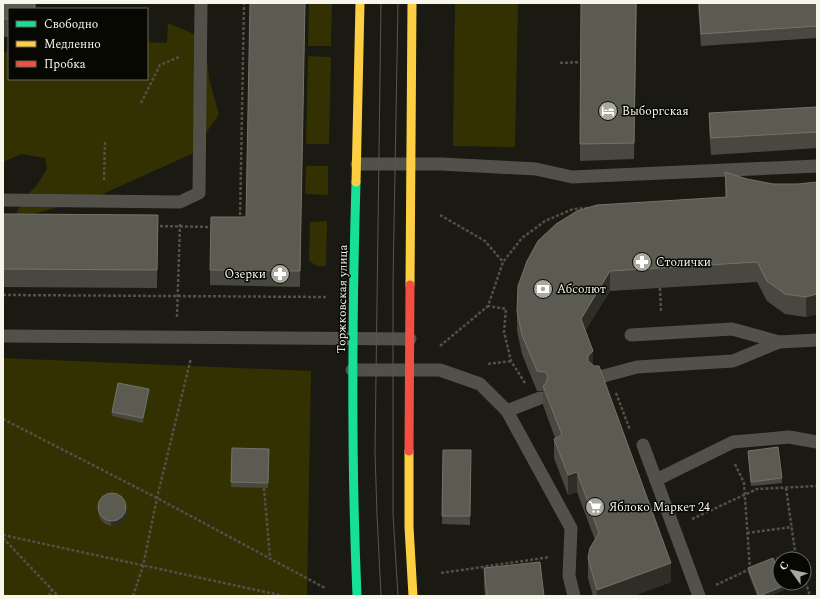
<svg xmlns="http://www.w3.org/2000/svg" width="820" height="599" viewBox="0 0 820 599" font-family="Spectral,serif">
	<style>
		.green { fill: #333002 }
		.lines { fill: none; stroke-linecap: round; stroke-linejoin: round }
		.path { stroke: #51504a; stroke-width: 2.5; stroke-dasharray: 3 2; stroke-linecap: butt }
		.lane { stroke: #51514a; stroke-width: 13 }
		.fast { stroke: #16e098; stroke-width: 9 }
		.slow { stroke: #ffcf43; stroke-width: 9 }
		.jam { stroke: #f24e42; stroke-width: 9 }
		.tram { stroke: #565651; stroke-width: 1 }
		.wall { fill: #484840 }
		.shaded-wall { fill: #2e2e26 }
		.building { fill: #5b5b52; stroke: #73736a }
		.labels { text-anchor: middle; stroke-width: 3; stroke-linejoin: round; paint-order: stroke }
		.poi-label { font-size: 12px; fill: #f6f6eb; stroke: #080803; text-anchor: start }
		.street-label { font-size: 12px; fill: #f6f6eb; stroke: #080803 }
	</style>
	<rect width="100%" height="100%" fill="#1b1a12"/>
	<g class="green">
		<path d="M309 3H332L331 46H308Z"/>
		<path d="M455 3H518L515 147 453 146Z"/>
		<path d="M168 23 196 35 204 46 207 58 209 79 219 114 206 133 196 152 94 198 25 216 16 214 25 197 37 185 47 169 45 158 21 154 3 162V53L9 50V79H147V42L167 43Z"/>
		<path d="M308 56 331 57 329 144H306Z"/>
		<path d="M306 166H328V195L305 194Z"/>
		<path d="M327 221 326 266H317L309 261 310 222Z"/>
		<path d="M3 358 311 371 307 596H3Z"/>
	</g>
	<g class="lines">
		<g class="path">
			<path d="M560 63 582 62"/>
			<path d="M141 103 160 65 179 57"/>
			<path d="M104 180 105 140"/>
			<path d="M440 215 485 241 503 262"/>
			<path d="M240 220 244 3"/>
			<path d="M155 226 212 227"/>
			<path d="M660 288 661 313"/>
			<path d="M3 295 328 297"/>
			<path d="M177 317 180 224"/>
			<path d="M440 346 488 306"/>
			<path d="M488 364 511 361"/>
			<path d="M525 383 511 361 504 332 506 309 488 306 503 262 522 238 545 221 573 209 588 208"/>
			<path d="M616 393 630 430"/>
			<path d="M3 419 157 498 325 588"/>
			<path d="M735 464 744 483 750 570"/>
			<path d="M264 488 270 557"/>
			<path d="M786 488 795 551 798 559"/>
			<path d="M692 519 757 489 817 486"/>
			<path d="M747 533 792 527"/>
			<path d="M3 535 284 596"/>
			<path d="M3 538 58 596"/>
			<path d="M772 561 795 551"/>
			<path d="M441 573 550 557"/>
			<path d="M804 577 810 596"/>
			<path d="M716 585 750 569"/>
			<path d="M49 596 52 589"/>
			<path d="M133 596 143 566 157 498 191 358"/>
		</g>
		<g class="lane">
			<path d="M357 164H441L536 169 572 177 817 166"/>
			<path d="M3 200 180 202 199 193 201 3"/>
			<path d="M631 335 732 329 779 342"/>
			<path d="M3 336 410 339"/>
			<path d="M352 370H440L480 384 507 411 571 528 569 576 574 596"/>
			<path d="M596 378 637 367 733 361 779 342 817 340"/>
			<path d="M507 411 540 398"/>
			<path d="M643 445 699 596"/>
			<path d="M656 480 733 442 789 437 817 442"/>
		</g>
		<path class="fast" d="M356 182C352 320 351 458 357 596"/>
		<g class="slow">
			<path d="M356 182 360 3"/>
			<path d="M410 285 412 3"/>
			<path d="M409 451V527L413 596"/>
		</g>
		<path class="jam" d="M409 451 410 285"/>
		<g class="tram">
			<path d="M398 3 393 282V514L398 596"/>
			<path d="M381 596 377 515 375 452 381 3"/>
		</g>
	</g>
	<g class="wall">
		<path d="M3 3 9 9V37H3Z"/>
		<path d="M305 3 300 287 210 285V270L246 217Z"/>
		<path d="M637 3 634 159 580 161V144Z"/>
		<path d="M698 3H817V38L701 46Z"/>
		<path d="M817 107V148L711 155 709 130V113Z"/>
		<path d="M725 172 747 179 773 184H798L817 182V314L806 317 785 314 767 301 757 282 610 291 585 331 593 365 671 582 633 596H593L588 578V558L595 540 577 492 568 495 554 458V439L555 438 543 405V391H537L522 354 517 331V312L725 197Z"/>
		<path d="M3 214 158 215 157 288 3 287Z"/>
		<path d="M149 393 143 423 112 416V412Z"/>
		<path d="M232 448 269 449 268 488 231 487Z"/>
		<path d="M443 450H471L470 525 442 524Z"/>
		<path d="M748 451 782 478V483L751 486Z"/>
		<path d="M98 506 127 514 121 523 111 526 105 524 101 520 99 516Z"/>
		<path d="M484 568 544 596H485L484 586Z"/>
		<path d="M748 568 784 590 770 596H757L748 572Z"/>
	</g>
	<g class="shaded-wall">
		<path d="M610 271V291L581 338V319Z"/>
		<path d="M817 294V314L806 317V297Z"/>
		<path d="M593 351V371L588 376V356Z"/>
		<path d="M149 389V393L143 423V418Z"/>
		<path d="M577 472V492L568 495V475Z"/>
		<path d="M127 510V514L121 523 111 526V521Z"/>
		<path d="M671 563V582L633 596H597V590Z"/>
		<path d="M784 586V590L770 596H759Z"/>
	</g>
	<g class="building">
		<path d="M3 3H35V9H9V19H3Z"/>
		<path d="M250 3H305L300 271 210 270 211 217H246Z"/>
		<path d="M581 3H636L634 143 580 144Z"/>
		<path d="M699 3H817V26L701 34Z"/>
		<path d="M817 107V132L711 138 709 113Z"/>
		<path d="M725 172 747 179 773 184H798L817 182V294L806 297 785 294 767 281 757 262 610 271 581 319 593 351 588 356V361L594 366H599L671 563 597 590 588 558 590 548 599 533 577 472 568 475 554 439 562 435 543 386 546 383 548 376 545 372 537 371 522 335 517 312 518 286 527 261 538 241 556 224 577 211 597 205 727 197Z"/>
		<path d="M3 214 158 215 157 270 3 269Z"/>
		<path d="M118 383 149 389 143 418 112 412Z"/>
		<path d="M778 447 782 478 751 482 748 451Z"/>
		<path d="M232 448 269 449 268 483 231 482Z"/>
		<path d="M443 450H471L470 516H442Z"/>
		<circle cx="112" cy="507" r="14"/>
		<path d="M773 558 780 575V583H783L784 586 759 596 748 568Z"/>
		<path d="M540 562 544 596H487L484 568Z"/>
	</g>
	<defs>
		<symbol id="hotel-disc" viewBox="-11 -11 22 22"><circle r="9.5" fill="#a9a99f" stroke="#080803"/><path d="M-6-4.5h1.5V1H6V5H4.5V3h-9V5H-6ZM-4 0a1.8 1.8 0 1 1 3.6 0ZM.5 0V-2.5h3Q6-2.5 6 0Z" fill="#fff"/></symbol>
		<symbol id="pharmacy-disc" viewBox="-11 -11 22 22"><circle r="9.5" fill="#a9a99f" stroke="#080803"/><path d="M-2-6h4v4h4v4h-4v4h-4v-4h-4v-4h4Z" fill="#fff"/></symbol>
		<symbol id="bank-disc" viewBox="-11 -11 22 22"><circle r="9.5" fill="#a9a99f" stroke="#080803"/><path d="M-6-4H6V4H-6ZM0-2.3a2.3 2.3 0 1 0 0 4.6a2.3 2.3 0 1 0 0-4.6Z" fill="#fff"/></symbol>
		<symbol id="supermarket-disc" viewBox="-11 -11 22 22"><circle r="9.5" fill="#a9a99f" stroke="#080803"/><path d="M-6-5.5h2.5l.6 2H6L4.5 2H-2.5L-4.4-4H-6ZM-1.5 3.2a1.3 1.3 0 1 0 .1 0ZM3 3.2a1.3 1.3 0 1 0 .1 0Z" fill="#fff"/></symbol>
	</defs>
	<g fill-rule="evenodd">
		<use href="#hotel-disc" x="597" y="100" width="22" height="22"/>
		<use href="#pharmacy-disc" x="631" y="251" width="22" height="22"/>
		<use href="#pharmacy-disc" x="269" y="263" width="22" height="22"/>
		<use href="#bank-disc" x="532" y="278" width="22" height="22"/>
		<use href="#supermarket-disc" x="584" y="496" width="22" height="22"/>
	</g>
	<g class="labels">
		<g class="poi-label">
			<text x="622" y="115">Выборгская</text>
			<text x="656" y="266">Столички</text>
			<text x="266" y="278" text-anchor="end">Озерки</text>
			<text x="557" y="293">Абсолют</text>
			<text x="609" y="511">Яблоко Маркет 24</text>
		</g>
		<g class="street-label">
			<text transform="translate(342 299) rotate(-89)" y="4">Торжковская улица</text>
		</g>
	</g>
	<rect width="820" height="599" fill="none" stroke="#f6f6eb" stroke-width="8"/>
	<rect x="8" y="8" width="140" height="72" fill="#080803" stroke="#676760"/>
	<rect x="16" y="21" width="20" height="6" fill="#16e098" stroke="#676760"/>
	<text x="44" y="28" font-size="12" fill="#f6f6eb">Свободно</text>
	<rect x="16" y="41" width="20" height="6" fill="#ffcf43" stroke="#676760"/>
	<text x="44" y="48" font-size="12" fill="#f6f6eb">Медленно</text>
	<rect x="16" y="61" width="20" height="6" fill="#f24e42" stroke="#676760"/>
	<text x="44" y="68" font-size="12" fill="#f6f6eb">Пробка</text>
	<g transform="translate(792 571) rotate(303)"><circle r="19" fill="#080803" stroke="#676760"/>
	<path d="M0-3L7 15L0 10L-7 15Z" fill="#a9a99f"/>
	<text y="-6" font-size="11" font-weight="bold" text-anchor="middle" fill="#f6f6eb">С</text>
	</g>
</svg>
